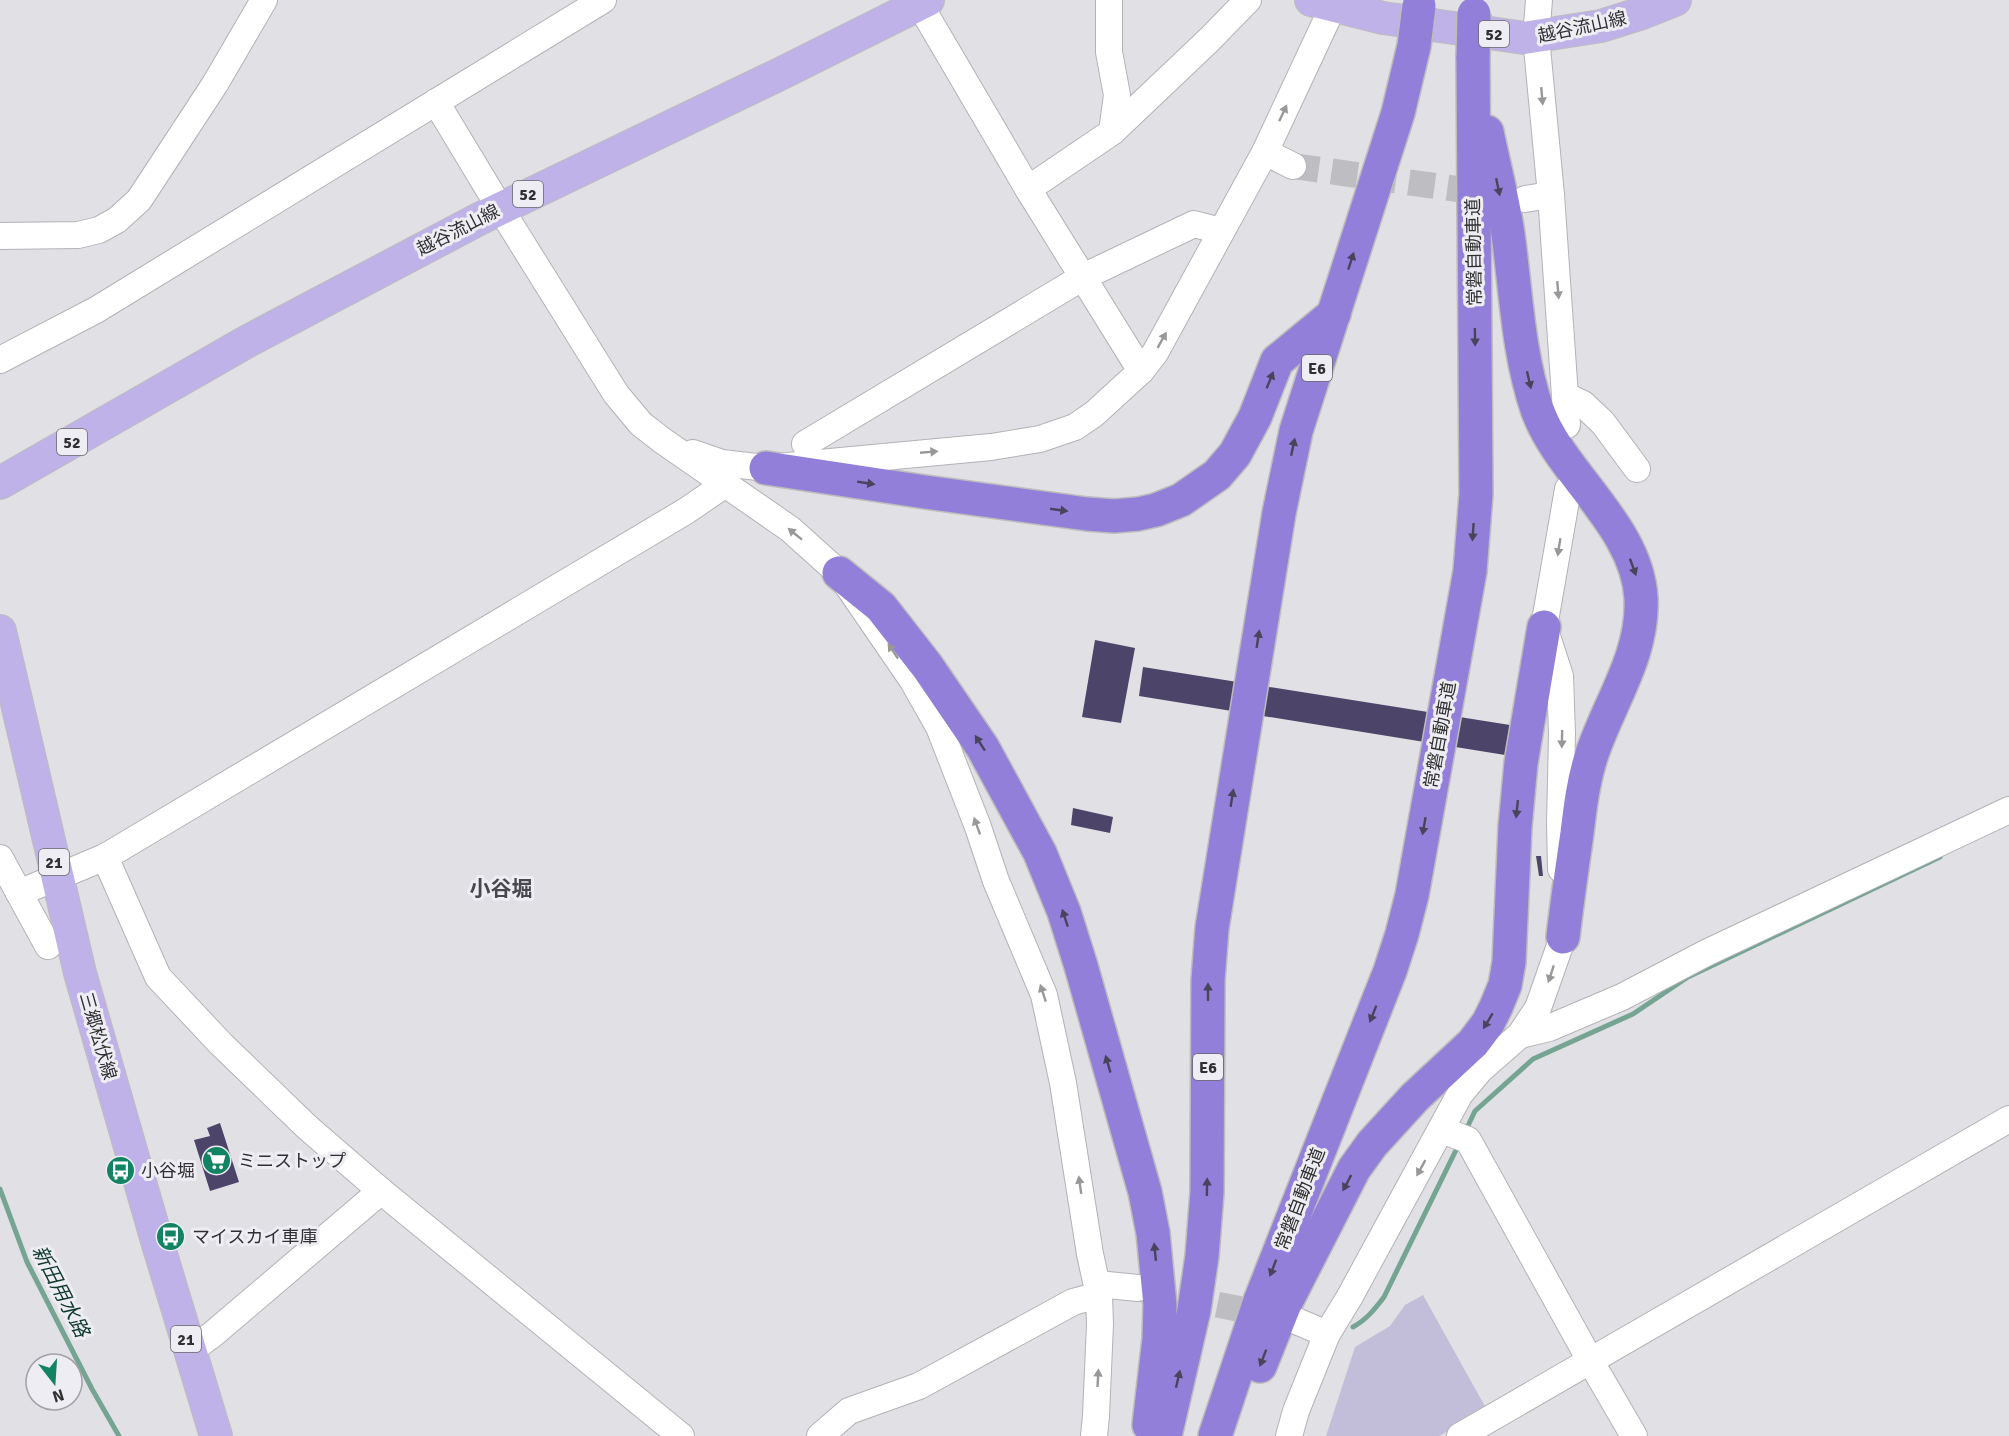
<svg xmlns="http://www.w3.org/2000/svg" width="2009" height="1436" viewBox="0 0 2009 1436" font-family="Signika,'Noto Sans JP',sans-serif">
	<style>
		.green { fill: #c2beda }
		.lines { fill: none; stroke-linecap: round; stroke-linejoin: round }
		.stream { stroke: #75a592; stroke-width: 5 }
		.building { fill: #4c4569 }
		.minor-tunnel { stroke: #bebdc1; stroke-width: 26; stroke-dasharray: 26 13; stroke-linecap: butt }
		.minor-casing { stroke: #b2b2b7; stroke-width: 28 }
		.major-casing { stroke: #bdbdbd; stroke-width: 34 }
		.highway-casing { stroke: #bdbdbd; stroke-width: 36 }
		.minor { stroke: #fff; stroke-width: 26 }
		.major { stroke: #beb2e8; stroke-width: 32 }
		.highway { stroke: #927fd9; stroke-width: 33 }
		.highway-bridge-casing { stroke: #bdbdbd; stroke-width: 36; stroke-linecap: butt }
		.highway-bridge { stroke: #927fd9; stroke-width: 33 }
		.oneway { fill: #989898 }
		.oneway2 { fill: #48445c }
		.labels { text-anchor: middle; stroke-width: 6; stroke-linejoin: round; paint-order: stroke }
		.shield { fill: #eeedf3; stroke: #69696c; stroke-width: 1.5 }
		.shield-label { font-size: 16px; font-weight: bold; fill: #303032 }
		.street-label { font-size: 18px; fill: #303032; stroke: #eeedf3 }
		.poi-label { font-size: 18px; fill: #303032; stroke: #eeedf3; text-anchor: start }
		.water-label { font-size: 20px; font-style: italic; fill: #0f392b; stroke: #eeedf3 }
		.quarter-label { font-size: 21px; font-weight: bold; fill: #49484d; stroke: #eeedf3 }
	</style>
	<rect width="100%" height="100%" fill="#e1e0e5"/>
	<path class="green" d="M1423 1295 1487 1410 1439 1436H1326L1355 1347 1390 1326 1405 1305Z"/>
	<g class="lines">
		<g class="stream">
			<path d="M1466 1130 1475 1111 1533 1059 1633 1014 1688 977 1940 857"/>
			<path d="M0 1189 27 1262 92 1389 119 1436"/>
			<path d="M1353 1327C1366 1320 1375 1309 1384 1297L1459 1144"/>
		</g>
	</g>
	<g class="building">
		<path d="M1095 640 1135 648 1121 723 1082 717Z"/>
		<path d="M1143 667 1510 725 1505 755 1139 696Z"/>
		<path d="M1073 808 1113 817 1110 833 1071 825Z"/>
		<path d="M1536 856H1541L1543 876H1539Z"/>
		<path d="M220 1123 239 1182 210 1191 194 1140 210 1136 207 1128Z"/>
	</g>
	<g class="lines">
		<g class="minor-tunnel">
			<path d="M1293 166 1492 194"/>
			<path d="M1141 1289 1273 1316"/>
		</g>
		<defs>
			<g id="minor">
				<path d="M917 0 1028 189 1141 371"/>
				<path d="M1109 0V52L1117 95 1112 132"/>
				<path d="M1539 0 1536 37 1551 195 1567 425"/>
				<path d="M436 102 500 208 616 394 641 424 663 441 790 529 839 573 913 681 939 727 978 827 996 881 1044 995 1063 1083 1090 1254 1099 1295 1100 1324 1096 1416 1094 1436"/>
				<path d="M1265 152 1293 166"/>
				<path d="M1028 189 1112 132 1210 39 1248 0"/>
				<path d="M1525 199 1551 195"/>
				<path d="M0 236 78 235 99 230 117 220 139 200 215 84 264 0"/>
				<path d="M0 360 96 310 603 0"/>
				<path d="M1566 396 1583 404 1603 423 1637 469"/>
				<path d="M805 444 1083 277 1194 224 1221 231"/>
				<path d="M693 453 722 463 766 468 991 447 1040 439 1075 427 1094 414 1141 371 1155 353 1265 152 1336 0"/>
				<path d="M105 857 158 977 221 1044 307 1127 381 1191 681 1436"/>
				<path d="M0 858 48 946"/>
				<path d="M1561 869 1560 822 1562 734 1560 676 1544 627 1568 489"/>
				<path d="M19 893 105 857 686 511 724 485"/>
				<path d="M1520 1035 1549 1028 1622 997 1706 953 2009 810"/>
				<path d="M1442 1130 1468 1140 1591 1362 1634 1436"/>
				<path d="M1097 1284 1138 1288"/>
				<path d="M1294 1320 1327 1334"/>
				<path d="M190 1351 213 1334 381 1191"/>
				<path d="M820 1436 849 1411 919 1386 1073 1302 1099 1295"/>
				<path d="M1289 1436 1296 1411 1327 1334 1349 1298 1460 1094 1480 1070 1520 1035 1538 1008 1563 937 1562 917"/>
				<path d="M1460 1436 2009 1119"/>
			</g>
			<g id="major">
				<path d="M1311 0 1383 18 1524 38 1601 26 1642 13 1675 0"/>
				<path d="M0 483 248 341 481 218 778 75 928 0"/>
				<path d="M0 631 80 973 157 1241 216 1436"/>
			</g>
			<g id="highway">
				<path d="M1487 132C1494 166 1503 200 1508 234 1516 292 1518 353 1537 409 1560 474 1637 525 1641 598 1644 656 1608 704 1591 757 1583 782 1580 808 1577 833 1572 868 1567 902 1563 937"/>
				<path d="M766 468 925 492 1087 514 1114 516 1138 514 1156 510 1181 500 1217 475 1235 454 1255 417 1277 361 1334 314"/>
				<path d="M839 573 881 607 927 666 983 748 1040 853 1064 912 1081 966 1145 1192 1153 1233 1160 1305 1159 1339 1149 1425"/>
				<path d="M1260 1366 1284 1306 1354 1169 1372 1144 1415 1097 1473 1043 1488 1023 1496 1007 1505 985 1509 962 1515 827 1521 763 1544 627"/>
				<path d="M1165 1436 1194 1310 1202 1256 1207 1192 1208 980 1212 928 1279 513 1296 431 1398 113 1414 46"/>
				<path d="M1215 1436 1260 1301 1390 971 1402 934 1412 895 1470 571 1476 494 1473 57"/>
			</g>
		</defs>
		<use href="#minor" class="minor-casing"/>
		<use href="#major" class="major-casing"/>
		<use href="#highway" class="highway-casing"/>
		<use href="#minor" class="minor"/>
		<use href="#major" class="major"/>
		<use href="#highway" class="highway"/>
		<defs>
			<g id="highway-bridge">
				<path d="M1414 46 1419 6"/>
				<path d="M1473 57 1474 14"/>
			</g>
		</defs>
		<use href="#highway-bridge" class="highway-bridge-casing"/>
		<use href="#highway-bridge" class="highway-bridge"/>
	</g>
	<defs><path id="oneway-solid" d="M-6-.8H1V-3.2L6.5 0L1 3.2V.8H-6Z" transform="scale(1.5)"/></defs>
	<g class="oneway">
		<use href="#oneway-solid" transform="translate(1542 96) rotate(85)"/>
		<use href="#oneway-solid" transform="translate(1283 113) rotate(-65)"/>
		<use href="#oneway-solid" transform="translate(1558 290) rotate(85)"/>
		<use href="#oneway-solid" transform="translate(1162 340) rotate(-61)"/>
		<use href="#oneway-solid" transform="translate(929 452) rotate(-5)"/>
		<use href="#oneway-solid" transform="translate(795 534) rotate(-141)"/>
		<use href="#oneway-solid" transform="translate(1559 547) rotate(99)"/>
		<use href="#oneway-solid" transform="translate(893 651) rotate(-124)"/>
		<use href="#oneway-solid" transform="translate(1562 739) rotate(91)"/>
		<use href="#oneway-solid" transform="translate(977 826) rotate(-110)"/>
		<use href="#oneway-solid" transform="translate(1551 974) rotate(108)"/>
		<use href="#oneway-solid" transform="translate(1043 993) rotate(-108)"/>
		<use href="#oneway-solid" transform="translate(1421 1168) rotate(119)"/>
		<use href="#oneway-solid" transform="translate(1080 1185) rotate(-98)"/>
		<use href="#oneway-solid" transform="translate(1098 1378) rotate(-87)"/>
	</g>
	<g class="oneway2">
		<use href="#oneway-solid" transform="translate(1498 187) rotate(78)"/>
		<use href="#oneway-solid" transform="translate(1351 261) rotate(-72)"/>
		<use href="#oneway-solid" transform="translate(1475 337) rotate(89)"/>
		<use href="#oneway-solid" transform="translate(1270 380) rotate(-68)"/>
		<use href="#oneway-solid" transform="translate(1529 380) rotate(77)"/>
		<use href="#oneway-solid" transform="translate(1293 447) rotate(-78)"/>
		<use href="#oneway-solid" transform="translate(866 483) rotate(9)"/>
		<use href="#oneway-solid" transform="translate(1059 510) rotate(8)"/>
		<use href="#oneway-solid" transform="translate(1473 532) rotate(94)"/>
		<use href="#oneway-solid" transform="translate(1633 567) rotate(70)"/>
		<use href="#oneway-solid" transform="translate(1258 639) rotate(-81)"/>
		<use href="#oneway-solid" transform="translate(980 743) rotate(-123)"/>
		<use href="#oneway-solid" transform="translate(1232 798) rotate(-81)"/>
		<use href="#oneway-solid" transform="translate(1517 809) rotate(96)"/>
		<use href="#oneway-solid" transform="translate(1424 826) rotate(100)"/>
		<use href="#oneway-solid" transform="translate(1065 918) rotate(-108)"/>
		<use href="#oneway-solid" transform="translate(1208 992) rotate(-90)"/>
		<use href="#oneway-solid" transform="translate(1373 1014) rotate(112)"/>
		<use href="#oneway-solid" transform="translate(1488 1021) rotate(121)"/>
		<use href="#oneway-solid" transform="translate(1108 1064) rotate(-106)"/>
		<use href="#oneway-solid" transform="translate(1347 1183) rotate(118)"/>
		<use href="#oneway-solid" transform="translate(1207 1187) rotate(-89)"/>
		<use href="#oneway-solid" transform="translate(1155 1252) rotate(-96)"/>
		<use href="#oneway-solid" transform="translate(1273 1268) rotate(111)"/>
		<use href="#oneway-solid" transform="translate(1263 1358) rotate(111)"/>
		<use href="#oneway-solid" transform="translate(1178 1379) rotate(-77)"/>
	</g>
	<defs>
		<symbol id="supermarket-disc" viewBox="-11 -11 22 22"><circle r="9.5" fill="#128463" stroke="#eeedf3"/><path d="M-6-5.5h2.5l.6 2H6L4.5 2H-2.5L-4.4-4H-6ZM-1.5 3.2a1.3 1.3 0 1 0 .1 0ZM3 3.2a1.3 1.3 0 1 0 .1 0Z" fill="#fff"/></symbol>
		<symbol id="bus-disc" viewBox="-11 -11 22 22"><circle r="9.5" fill="#128463" stroke="#eeedf3"/><path d="M-5-6H5V4H4V6H2V4H-2V6H-4V4H-5ZM-3.5-4V0h7V-4ZM-3.5 1.2v1.5H-2V1.2ZM2 1.2v1.5H3.5V1.2Z" fill="#fff"/></symbol>
	</defs>
	<g fill-rule="evenodd">
		<use href="#supermarket-disc" x="200" y="1144" width="33" height="33"/>
		<use href="#bus-disc" x="104" y="1154" width="33" height="33"/>
		<use href="#bus-disc" x="154" y="1220" width="33" height="33"/>
	</g>
	<g class="labels">
		<g class="shield">
			<rect x="1479" y="21" width="30" height="26" rx="4.5"/>
			<rect x="513" y="181" width="30" height="26" rx="4.5"/>
			<rect x="1302" y="355" width="30" height="26" rx="4.5"/>
			<rect x="57" y="429" width="30" height="26" rx="4.5"/>
			<rect x="39" y="849" width="30" height="26" rx="4.5"/>
			<rect x="1193" y="1054" width="30" height="26" rx="4.5"/>
			<rect x="171" y="1326" width="30" height="26" rx="4.5"/>
		</g>
		<g class="shield-label">
			<text x="1494" y="40">52</text>
			<text x="528" y="200">52</text>
			<text x="1317" y="374">E6</text>
			<text x="72" y="448">52</text>
			<text x="54" y="868">21</text>
			<text x="1208" y="1073">E6</text>
			<text x="186" y="1345">21</text>
		</g>
		<g class="street-label">
			<text transform="translate(1582 27) rotate(-12)" y="6">越谷流山線</text>
			<text transform="translate(458 230) rotate(-27)" y="6">越谷流山線</text>
			<text transform="translate(1474 252) rotate(-91)" y="6">常磐自動車道</text>
			<text transform="translate(1440 735) rotate(-80)" y="6">常磐自動車道</text>
			<text transform="translate(98 1036) rotate(74)" y="6">三郷松伏線</text>
			<text transform="translate(1300 1199) rotate(-69)" y="6">常磐自動車道</text>
		</g>
		<g class="poi-label">
			<text x="238" y="1167">ミニストップ</text>
			<text x="141" y="1177">小谷堀</text>
			<text x="192" y="1243">マイスカイ車庫</text>
		</g>
		<g class="water-label">
			<text transform="translate(61 1291) rotate(63)" y="7">新田用水路</text>
		</g>
		<g class="quarter-label">
			<text x="501" y="896">小谷堀</text>
		</g>
	</g>
	<g transform="translate(54 1382) rotate(163)"><circle r="28" fill="#eeedf3" stroke="#a2a1a6" stroke-width="1.5"/>
	<path d="M0-4.5L10 22L0 15L-10 22Z" fill="#128463"/>
	<text y="-9" font-size="16" font-weight="bold" text-anchor="middle" fill="#303032">N</text>
	</g>
</svg>
